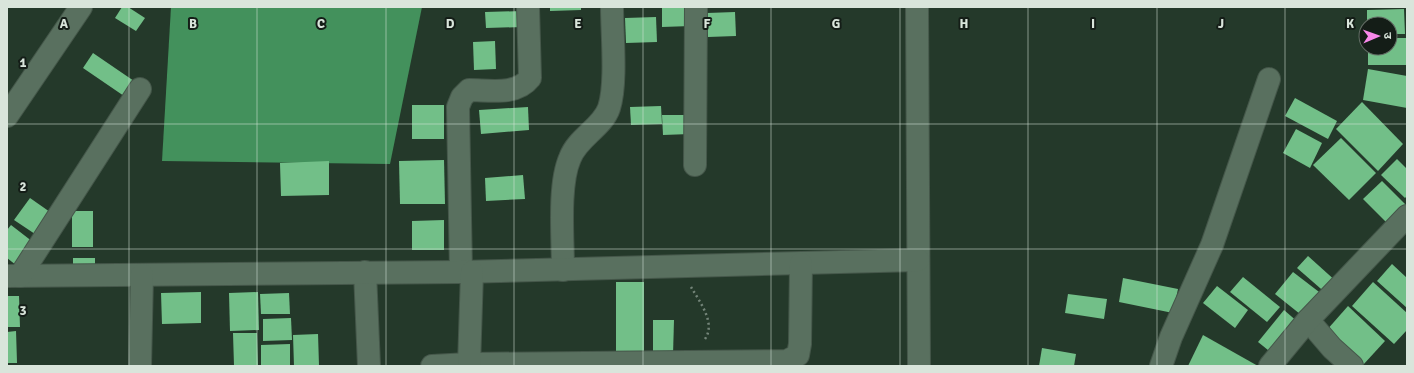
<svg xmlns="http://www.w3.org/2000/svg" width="1414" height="373" viewBox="0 0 1414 373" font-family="Signika,'Noto Sans Devanagari',sans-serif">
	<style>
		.water { fill: #43915c }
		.building { fill: #72bf88 }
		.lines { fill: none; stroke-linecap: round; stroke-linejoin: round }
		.minor-casing { stroke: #45574a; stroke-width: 24 }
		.path { stroke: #748579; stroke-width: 2.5; stroke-dasharray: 2 3; stroke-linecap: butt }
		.minor { stroke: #59705f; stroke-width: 22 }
		.grid { fill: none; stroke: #d9e5db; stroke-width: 1; stroke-opacity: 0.55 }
		.grid-label { font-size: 13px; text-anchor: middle; font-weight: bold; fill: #d9e5db; stroke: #141d17; stroke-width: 4; stroke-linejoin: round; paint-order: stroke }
	</style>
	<rect width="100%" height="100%" fill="#24392a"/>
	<path class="water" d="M171 7H422L390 164 162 161Z"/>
	<g class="building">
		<path d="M122 7H128L145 18 136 31 115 18Z"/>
		<path d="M550 7H581V10L550 11Z"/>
		<path d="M662 7H690L691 26 662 27Z"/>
		<path d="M1404 9 1405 34H1390V24H1367V10Z"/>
		<path d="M522 11V27L486 28 485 12Z"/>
		<path d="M735 12 736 36 708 37 707 13Z"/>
		<path d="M656 17 657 42 626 43 625 18Z"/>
		<path d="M1390 38H1406V65H1368V48H1390Z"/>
		<path d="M495 41 496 69 474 70 473 42Z"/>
		<path d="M93 53 134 81 124 96 83 68Z"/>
		<path d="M1368 69 1407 76V108L1363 100Z"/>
		<path d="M1295 98 1337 121 1328 139 1285 116Z"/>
		<path d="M1362 102 1403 144 1378 171 1336 129Z"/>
		<rect x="412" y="105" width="32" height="34"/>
		<path d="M661 106 662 124 631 125 630 107Z"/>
		<path d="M528 107 529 130 481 134 479 110Z"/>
		<path d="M662 115H689L690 134 663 135Z"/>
		<path d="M1296 129 1322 143 1310 168 1283 153Z"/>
		<path d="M1341 138 1376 173 1349 200 1313 165Z"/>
		<path d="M1397 159 1407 169V196L1405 198 1381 175Z"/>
		<path d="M444 160 445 204H400L399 161Z"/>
		<path d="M329 161V195L281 196 280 163Z"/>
		<path d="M523 175 525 199 486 201 485 178Z"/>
		<path d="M1382 181 1407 206 1392 228 1363 199Z"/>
		<path d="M30 198 50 212 35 234 14 220Z"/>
		<rect x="72" y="211" width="21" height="36"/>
		<path d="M444 220V250H412V221Z"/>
		<path d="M11 225 33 242 16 265 7 258V230Z"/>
		<path d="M1308 256 1338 283 1328 295 1297 268Z"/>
		<rect x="73" y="258" width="22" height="12"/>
		<path d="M1392 264 1407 278V308L1377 281Z"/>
		<path d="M1293 272 1323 295 1305 318 1275 294Z"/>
		<path d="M1243 277 1280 307 1267 322 1230 292Z"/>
		<path d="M1123 278 1178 289 1173 313 1119 302Z"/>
		<rect x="616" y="282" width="28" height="73"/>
		<path d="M1373 282 1407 313V330L1394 344 1352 306Z"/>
		<path d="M1217 286 1248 310 1235 328 1203 303Z"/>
		<path d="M201 292V323L162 324 161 293Z"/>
		<path d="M258 292 259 330 230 331 229 293Z"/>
		<path d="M289 293 290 314H261L260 294Z"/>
		<path d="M1068 294 1107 299 1104 319 1065 313Z"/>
		<path d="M7 296H19L20 327H7Z"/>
		<path d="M1348 306 1385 341 1363 365 1326 331Z"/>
		<path d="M1284 310 1299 323 1273 354 1258 342Z"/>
		<path d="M291 318 292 340 263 341V319Z"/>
		<path d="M653 320H674L673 355H653Z"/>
		<path d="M16 331 17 363H7V332Z"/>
		<path d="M233 333H257L258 366H234Z"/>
		<path d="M318 334 319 366H294L293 335Z"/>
		<path d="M1203 335 1258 366H1188Z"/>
		<path d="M290 344V366H261V345Z"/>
		<path d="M1042 348 1076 354 1074 366H1039Z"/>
	</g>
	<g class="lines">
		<defs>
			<g id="minor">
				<path d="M917 7 919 366"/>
				<path d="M7 116 81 7"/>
				<path d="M695 165 696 7"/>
				<path d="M563 270C563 239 558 185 570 158 578 137 602 128 609 108 617 83 612 34 612 7"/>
				<path d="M365 272 369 366"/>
				<path d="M461 272 458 107 462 97 469 90C489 90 516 96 530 78L528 7"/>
				<path d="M7 276 461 272 918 260"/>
				<path d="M20 276 140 89"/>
				<path d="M1308 320 1332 348 1352 366"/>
				<path d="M140 366 142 275"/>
				<path d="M432 366 469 364 787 361 798 355 800 344 801 264"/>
				<path d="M469 366 472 272"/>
				<path d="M1161 366 1171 337 1212 245 1269 79"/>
				<path d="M1270 366 1308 320 1407 216"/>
			</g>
		</defs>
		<use href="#minor" class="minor-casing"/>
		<path class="path" d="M691 287C700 302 716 323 705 339"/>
		<use href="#minor" class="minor"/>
	</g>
	<path class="grid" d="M129 7V366M257 7V366M386 7V366M514 7V366M643 7V366M771 7V366M900 7V366M1028 7V366M1157 7V366M1285 7V366M7 124H1407M7 249H1407"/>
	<g class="grid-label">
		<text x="64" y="28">A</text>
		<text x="193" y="28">B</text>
		<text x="321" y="28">C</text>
		<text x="450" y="28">D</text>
		<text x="578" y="28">E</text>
		<text x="707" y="28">F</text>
		<text x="836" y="28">G</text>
		<text x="964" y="28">H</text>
		<text x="1093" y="28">I</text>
		<text x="1221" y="28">J</text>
		<text x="1350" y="28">K</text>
		<text x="23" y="67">1</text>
		<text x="23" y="191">2</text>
		<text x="23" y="315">3</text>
	</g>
	<rect width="1414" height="373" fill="none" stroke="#d9e5db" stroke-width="16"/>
	<g transform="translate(1378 36) rotate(88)"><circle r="19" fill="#141d17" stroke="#636d65"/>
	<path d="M0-3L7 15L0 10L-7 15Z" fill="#f888ea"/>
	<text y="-6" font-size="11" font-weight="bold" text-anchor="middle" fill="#d9e5db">उ</text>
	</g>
</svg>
